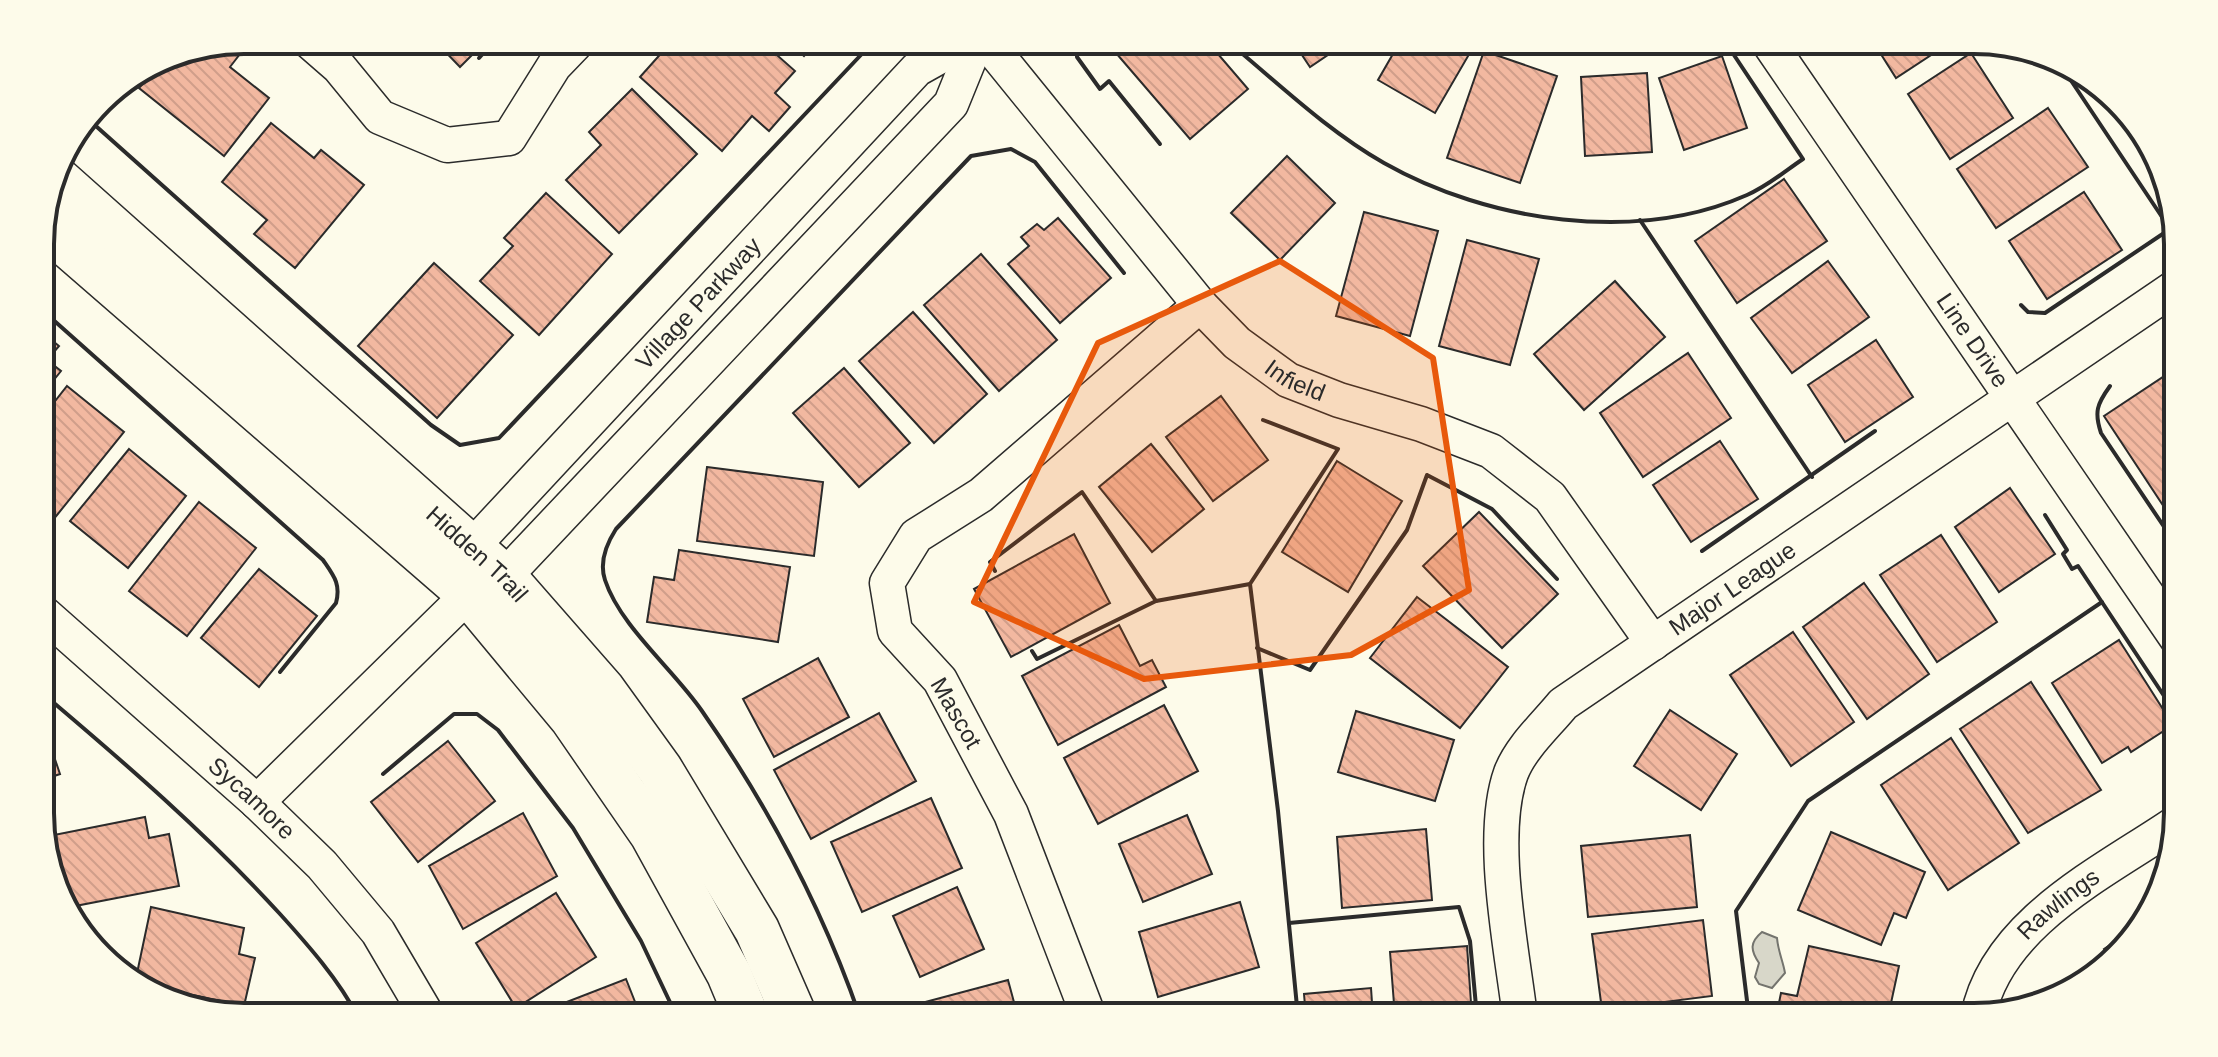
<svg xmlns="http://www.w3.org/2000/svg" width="2218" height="1057" viewBox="0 0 2218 1057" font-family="Helvetica,sans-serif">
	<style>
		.water { fill: #d8d7c9; stroke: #74746e; stroke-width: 2 }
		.building { fill: url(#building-back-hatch); stroke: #2b2b2b; stroke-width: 2 }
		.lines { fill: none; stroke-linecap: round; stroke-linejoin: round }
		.street-casing { stroke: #2b2b2b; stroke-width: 37 }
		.secondary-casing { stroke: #2b2b2b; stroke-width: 47 }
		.street { stroke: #fdfbea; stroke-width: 34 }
		.secondary { stroke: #fdfbea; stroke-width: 44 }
		.wall { stroke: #2b2b2b; stroke-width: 4 }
		.marked { fill: #e8590c; fill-opacity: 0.2; stroke: #e8590c; stroke-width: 6; stroke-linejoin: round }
		.labels { text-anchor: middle; stroke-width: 6; stroke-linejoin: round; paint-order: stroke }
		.street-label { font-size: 24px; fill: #2b2b2b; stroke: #fdfbea }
		.rim { fill: none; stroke: #2b2b2b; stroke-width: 4 }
	</style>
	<defs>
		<pattern id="building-back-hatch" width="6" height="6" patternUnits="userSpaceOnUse" patternTransform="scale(2)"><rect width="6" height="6" fill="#f2b8a0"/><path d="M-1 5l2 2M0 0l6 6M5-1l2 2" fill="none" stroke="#d09e8a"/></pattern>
	</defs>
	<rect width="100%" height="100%" fill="#fdfbea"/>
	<path class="water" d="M1762 932 1777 938C1778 951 1783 961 1785 973L1772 988 1759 984 1755 977 1759 963C1750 950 1750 942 1762 932Z"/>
	<g class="building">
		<path d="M434 40H487L460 67Z"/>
		<path d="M673 40H760L795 71 775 93 790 107 769 131 752 116 722 151 640 77Z"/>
		<path d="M787 40H818L804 56Z"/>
		<path d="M1130 40H1206L1248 89 1190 139 1116 53Z"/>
		<path d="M1292 40H1350L1310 67Z"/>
		<path d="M1401 40H1451L1471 51 1435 113 1378 80Z"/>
		<path d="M1872 40H1954L1896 78Z"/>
		<path d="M227 43 240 54 230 67 269 98 224 156 139 88 166 55Z"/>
		<path d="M1484 51 1557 76 1520 183 1447 158Z"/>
		<path d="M1971 53 2013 118 1950 159 1908 94Z"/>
		<path d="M1722 56 1747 128 1684 150 1659 78Z"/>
		<path d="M1647 73 1652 152 1585 156 1581 77Z"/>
		<path d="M632 89 697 154 619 233 566 180 601 145 589 132Z"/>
		<path d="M2048 108 2088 167 1996 228 1957 169Z"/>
		<path d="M271 123 314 158 321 150 364 185 295 268 254 234 267 220 222 182Z"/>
		<path d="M1287 156 1335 203 1280 260 1231 213Z"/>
		<path d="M1784 179 1827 241 1737 303 1695 241Z"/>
		<path d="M2084 192 2122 250 2047 299 2009 241Z"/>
		<path d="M546 193 612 254 539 335 480 281 513 246 504 238Z"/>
		<path d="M1364 212 1438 231 1410 336 1336 316Z"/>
		<path d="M1058 218 1111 278 1060 323 1008 264 1029 246 1021 237 1037 224 1044 230Z"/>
		<path d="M1467 240 1539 259 1510 365 1439 346Z"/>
		<path d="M981 254 1057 340 999 391 924 305Z"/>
		<path d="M1828 261 1869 317 1792 373 1751 318Z"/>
		<path d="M434 263 513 335 437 418 358 346Z"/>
		<path d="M1615 281 1665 337 1584 410 1534 354Z"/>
		<path d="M913 312 987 394 934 443 859 361Z"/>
		<path d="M41 331 59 346 47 360 61 371 41 396Z"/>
		<path d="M1876 340 1913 397 1845 442 1808 385Z"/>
		<path d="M1688 353 1731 418 1643 477 1600 413Z"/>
		<path d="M844 368 910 443 859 487 793 413Z"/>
		<path d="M2166 375 2177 391V507L2168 513 2104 416Z"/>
		<path d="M67 386 124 432 53 520 41 510V419Z"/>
		<path d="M1221 396 1268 460 1213 501 1166 437Z"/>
		<path d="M1720 441 1758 499 1691 542 1653 485Z"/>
		<path d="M1151 444 1204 509 1152 552 1099 487Z"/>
		<path d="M129 449 186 496 128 568 70 521Z"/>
		<path d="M1337 461 1402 501 1348 592 1282 552Z"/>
		<path d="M707 467 823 482 814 556 697 541Z"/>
		<path d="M2010 488 2055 554 1999 592 1955 527Z"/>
		<path d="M199 502 256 548 187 636 129 591Z"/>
		<path d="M1479 512 1558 594 1502 648 1423 566Z"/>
		<path d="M1074 534 1110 603 1011 657 974 589Z"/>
		<path d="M1941 535 1997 622 1937 662 1880 575Z"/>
		<path d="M679 550 790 567 778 642 647 622 654 577 674 580Z"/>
		<path d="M259 569 317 616 259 687 201 638Z"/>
		<path d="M1864 583 1929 674 1867 719 1803 627Z"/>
		<path d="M1417 597 1508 667 1460 728 1370 658Z"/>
		<path d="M1119 625 1140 666 1152 660 1166 687 1058 745 1022 676Z"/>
		<path d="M1793 632 1854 722 1791 766 1730 675Z"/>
		<path d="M2119 640 2173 725 2131 752 2128 747 2102 763 2052 683Z"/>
		<path d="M818 658 849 717 774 757 743 699Z"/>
		<path d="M2031 682 2101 790 2028 833 1960 729Z"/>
		<path d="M1164 705 1198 771 1098 824 1064 758Z"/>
		<path d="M1670 710 1737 754 1701 810 1634 766Z"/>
		<path d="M1356 711 1454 740 1435 801 1338 772Z"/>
		<path d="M879 713 916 781 811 839 774 770Z"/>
		<path d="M42 721 60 774 42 780Z"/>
		<path d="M1951 738 2019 843 1948 890 1881 785Z"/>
		<path d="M448 741 495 801 418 862 371 802Z"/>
		<path d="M931 798 962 868 862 912 831 842Z"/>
		<path d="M523 813 557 876 463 929 429 866Z"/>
		<path d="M1187 815 1212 874 1143 902 1119 844Z"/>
		<path d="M145 817 149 838 169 834 179 886 70 907 54 835Z"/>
		<path d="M1426 829 1432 900 1342 908 1337 837Z"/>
		<path d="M1831 832 1925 872 1906 918 1894 913 1881 945 1798 910Z"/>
		<path d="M1690 835 1697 907 1588 917 1581 846Z"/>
		<path d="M957 887 984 949 920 977 893 916Z"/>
		<path d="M556 893 596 957 516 1008 476 943Z"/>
		<path d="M1240 902 1259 967 1158 997 1139 932Z"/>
		<path d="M151 907 244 928 239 954 255 958 244 1006 142 984 136 978Z"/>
		<path d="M1703 920 1712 996 1602 1010 1592 934Z"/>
		<path d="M2129 932 2109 957 2104 949Z"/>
		<path d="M1467 946 1472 1017H1395L1390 952Z"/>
		<path d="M1809 946 1899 966 1888 1017H1776L1781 993 1797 996Z"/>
		<path d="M626 979 641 1017H528Z"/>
		<path d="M1008 980 1018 1017H901L899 1009Z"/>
		<path d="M1371 988 1373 1017H1306L1304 994Z"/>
		<path d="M1247 1008 1249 1017H1219Z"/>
	</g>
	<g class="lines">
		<defs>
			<g id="street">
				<path d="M308 40 339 67 380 117 447 145 509 138 554 66 579 40"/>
				<path id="s1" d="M985 40 1200 305 1237 343 1288 380 1339 400 1421 424 1491 451 1550 497 1653 643"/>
				<path id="s2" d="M1767 40 2178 640"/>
				<path id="s3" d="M470 570 471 548 917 69 969 40"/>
				<path id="s4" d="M41 611 257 802 322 865 378 932 428 1017"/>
				<path d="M257 802 469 594 504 577 951 104 977 40"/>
				<path d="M1089 1017 1011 814 940 680 895 631 887 583 916 536 981 495 1200 305"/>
				<path id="s5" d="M1520 1017C1512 949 1488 837 1511 773 1521 747 1546 725 1563 704L2177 286"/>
				<path id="s6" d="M1978 1017C1996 923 2104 872 2176 823"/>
			</g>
			<g id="secondary">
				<path id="s7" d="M55 177 504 577 603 690 660 769 757 930 795 1017"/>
				<path d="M42 223 469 594 572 718 652 834 729 974 747 1017"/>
			</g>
		</defs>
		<use href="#street" class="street-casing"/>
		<use href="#secondary" class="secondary-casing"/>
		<use href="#street" class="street"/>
		<use href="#secondary" class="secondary"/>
		<g class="wall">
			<path d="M1077 40V57L1100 89 1109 81 1160 144"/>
			<path d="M1226 40C1277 82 1326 130 1384 163 1488 222 1636 244 1747 195 1768 186 1785 171 1803 159L1728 46"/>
			<path d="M479 58 495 40"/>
			<path d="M2056 58 2170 229"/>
			<path d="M88 119 431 425 460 445 499 438 875 40"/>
			<path d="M1640 220 1812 477"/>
			<path d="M2021 305 2028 312 2045 313 2176 225"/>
			<path d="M41 309 323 560C334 576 341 584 336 603L280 672"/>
			<path d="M2110 386C2097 404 2094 412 2101 433L2177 546"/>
			<path d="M2045 515 2067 550 2063 554 2072 569 2078 566 2178 717"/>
			<path d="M1702 551 1875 431"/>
			<path d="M995 571 990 562 1082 492 1156 601 1037 659 1032 651"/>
			<path d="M1250 584 1278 811 1298 1017"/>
			<path d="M1156 601 1250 584 1338 449 1263 420"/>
			<path d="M1257 648 1310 670 1407 530 1427 475 1492 509 1557 579"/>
			<path d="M41 692C125 763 206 833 280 914 308 945 339 980 358 1017"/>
			<path d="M383 774 454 714H477L498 730 573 828 641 941 677 1017"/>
			<path d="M1289 923 1459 907 1470 941 1477 1017"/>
			<path d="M860 1017C822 907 768 806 702 711 674 670 620 626 605 580 599 562 607 543 616 529L971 156 1011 149 1035 162 1124 273"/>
			<path d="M1749 1017 1736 911 1808 801 2102 602"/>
		</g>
	</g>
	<path class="marked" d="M1280 261 1433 358 1469 590 1351 655 1144 679 974 602 1098 343Z"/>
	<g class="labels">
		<g class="street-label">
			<text dy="8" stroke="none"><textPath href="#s3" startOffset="356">Village Parkway</textPath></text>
			<text dy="8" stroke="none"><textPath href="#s2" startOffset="364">Line Drive</textPath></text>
			<text dy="8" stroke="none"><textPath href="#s1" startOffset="464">Infield</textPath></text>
			<text dy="8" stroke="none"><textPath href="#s7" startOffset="566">Hidden Trail</textPath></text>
			<text dy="8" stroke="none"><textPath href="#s5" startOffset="538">Major League</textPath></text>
			<text transform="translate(956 713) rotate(60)" y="8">Mascot</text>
			<text dy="8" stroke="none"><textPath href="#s4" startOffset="282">Sycamore</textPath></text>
			<text dy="8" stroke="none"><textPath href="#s6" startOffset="142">Rawlings</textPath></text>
		</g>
	</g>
	<path d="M0 0H2218V1057H0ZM244 54H1974A190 190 0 0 1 2164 244V813A190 190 0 0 1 1974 1003H244A190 190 0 0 1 54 813V244A190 190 0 0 1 244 54Z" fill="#fdfbea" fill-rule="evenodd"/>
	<path class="rim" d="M244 54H1974A190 190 0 0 1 2164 244V813A190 190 0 0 1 1974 1003H244A190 190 0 0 1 54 813V244A190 190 0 0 1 244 54Z"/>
</svg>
